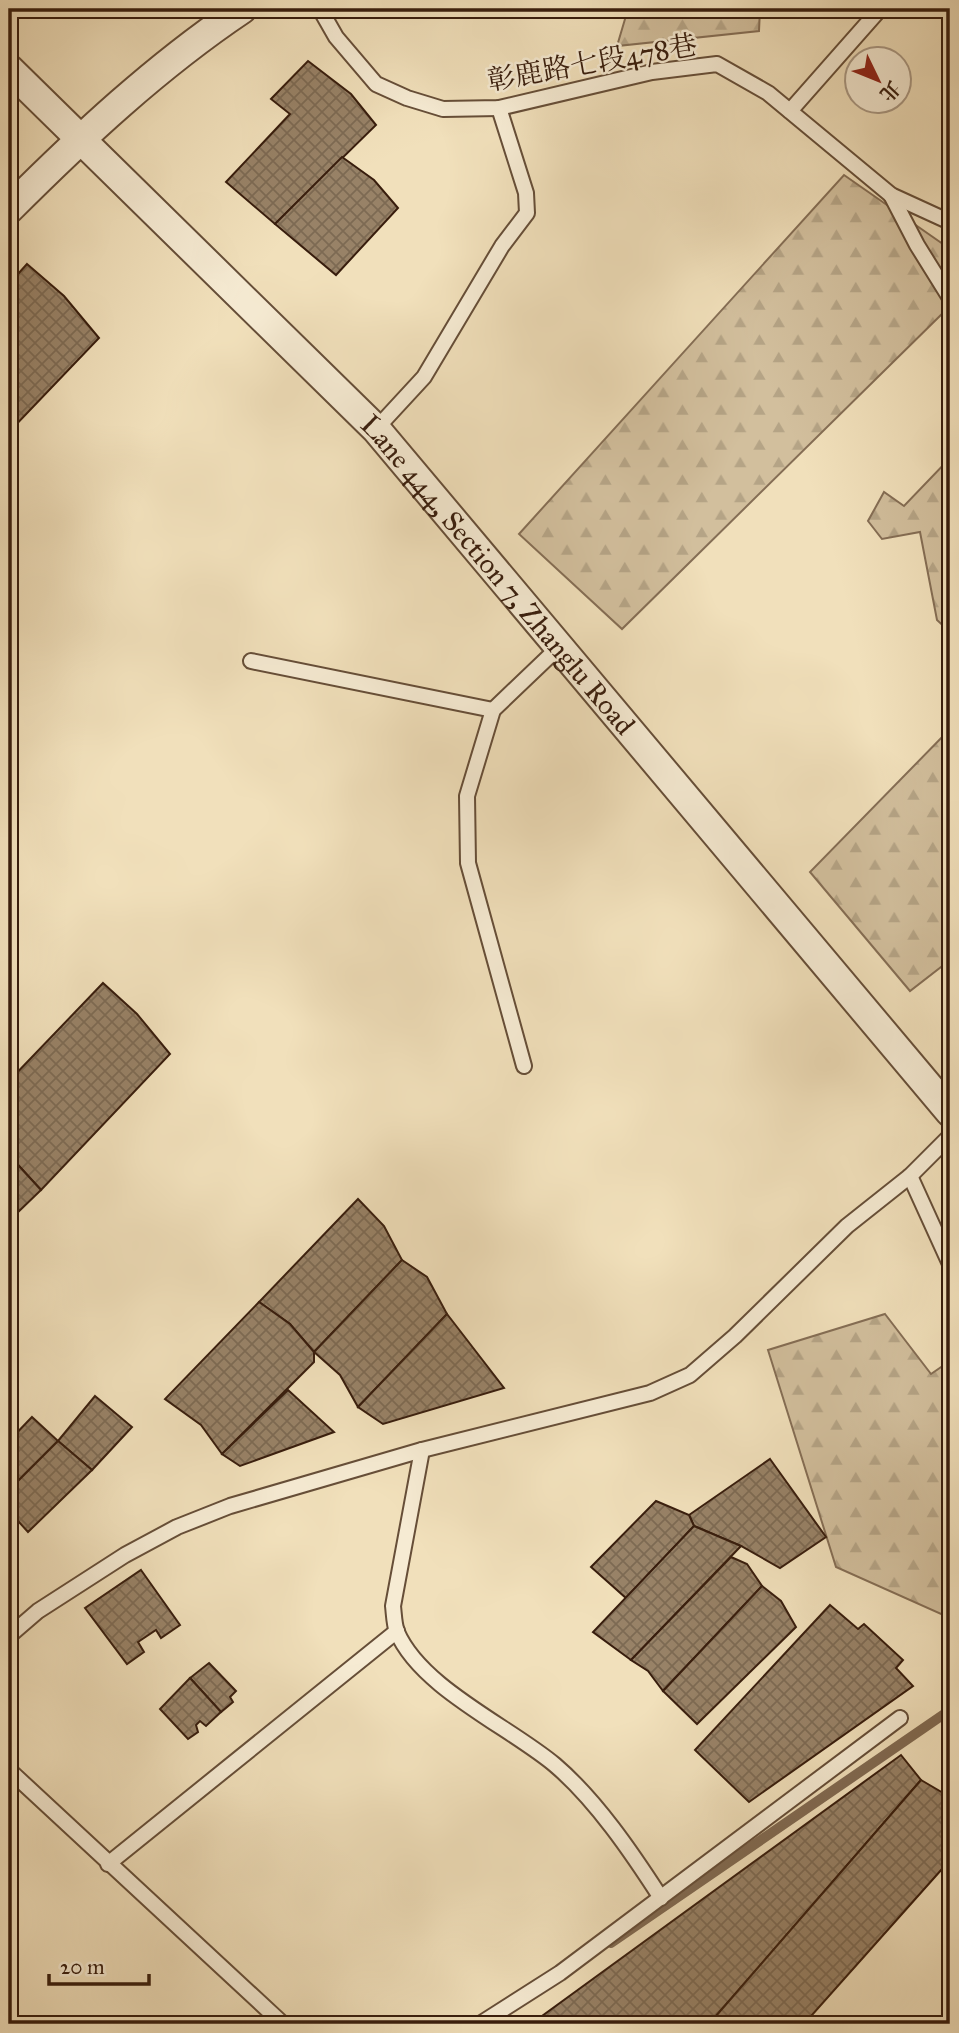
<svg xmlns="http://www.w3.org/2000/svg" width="959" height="2033" viewBox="0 0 959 2033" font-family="'IM FELL Great Primer','Noto Serif TC',serif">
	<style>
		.forest { fill: url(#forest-firs); stroke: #856e55; stroke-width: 2 }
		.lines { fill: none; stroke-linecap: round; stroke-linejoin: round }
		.stream { stroke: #816a52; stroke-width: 10 }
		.building { fill: url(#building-cross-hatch); stroke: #381d0d; stroke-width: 2 }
		.lane-casing { stroke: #664e38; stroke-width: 18 }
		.street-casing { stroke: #664e38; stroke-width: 32 }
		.lane { stroke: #f6ebd3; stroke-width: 14 }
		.street { stroke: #f6ebd3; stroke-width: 28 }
		.labels { text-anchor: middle; stroke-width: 5; stroke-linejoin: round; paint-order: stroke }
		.street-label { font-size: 28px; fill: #381d0d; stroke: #f6ebd3 }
	</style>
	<defs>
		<pattern id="forest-firs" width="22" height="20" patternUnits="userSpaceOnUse" patternTransform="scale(1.75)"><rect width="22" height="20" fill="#d2bf9d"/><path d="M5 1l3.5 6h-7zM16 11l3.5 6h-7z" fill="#b5a486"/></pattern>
		<pattern id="building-cross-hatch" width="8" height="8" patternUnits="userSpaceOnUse" patternTransform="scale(1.75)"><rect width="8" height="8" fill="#988267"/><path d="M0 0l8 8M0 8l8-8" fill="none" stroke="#7d6a53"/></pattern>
	</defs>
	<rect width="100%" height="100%" fill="#f1e0bb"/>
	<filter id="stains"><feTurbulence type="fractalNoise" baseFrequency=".00286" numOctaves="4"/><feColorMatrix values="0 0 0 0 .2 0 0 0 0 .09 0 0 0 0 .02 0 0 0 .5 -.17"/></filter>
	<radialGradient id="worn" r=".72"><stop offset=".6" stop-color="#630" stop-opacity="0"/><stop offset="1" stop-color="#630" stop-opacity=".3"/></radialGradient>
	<g class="forest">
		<path d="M628 9H760L759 31 617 46Z"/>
		<path d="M844 175 950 249V306L622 629 519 534Z"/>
		<path d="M950 458V632L937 620 920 532 882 539 868 521 884 492 904 506Z"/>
		<path d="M950 729V960L910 991 810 872Z"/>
		<path d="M885 1314 931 1374 950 1361V1618L836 1567 768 1350Z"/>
	</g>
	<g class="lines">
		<path class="stream" d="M611 1943 950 1710"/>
	</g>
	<g class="building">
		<path d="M308 61 351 94 376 125 275 224 226 182 290 114 271 99Z"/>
		<path d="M342 157 374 180 398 208 336 275 275 224Z"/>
		<path d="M27 264 64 296 99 338 9 432V284Z"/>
		<path d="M103 983 137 1014 170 1054 41 1190 9 1155V1081Z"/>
		<path d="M9 1155 41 1190 15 1215 9 1209Z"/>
		<path d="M358 1199 384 1226 402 1260 314 1352 290 1324 259 1302Z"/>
		<path d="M402 1260 427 1277 447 1314 358 1407 340 1375 314 1352Z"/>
		<path d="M259 1302 290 1324 314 1352V1362L222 1454 201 1425 165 1399Z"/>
		<path d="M447 1314 504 1388 383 1424 358 1407Z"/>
		<path d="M288 1390 334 1432 240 1466 222 1454Z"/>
		<path d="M95 1396 132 1427 92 1470 58 1441Z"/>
		<path d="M32 1417 58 1441 9 1490V1441Z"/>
		<path d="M58 1441 92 1470 28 1532 9 1511V1490Z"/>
		<path d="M770 1459 826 1537 780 1568 741 1546 694 1526 689 1515Z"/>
		<path d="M656 1501 689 1515 694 1526 626 1598 591 1567Z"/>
		<path d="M694 1526 741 1546 631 1660 593 1632Z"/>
		<path d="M731 1557 747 1564 762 1586 663 1691 648 1671 631 1660Z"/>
		<path d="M141 1570 180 1625 161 1638 156 1630 138 1642 144 1652 127 1664 85 1608Z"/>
		<path d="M762 1586 781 1601 796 1627 697 1724 663 1691Z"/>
		<path d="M830 1605 858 1629 864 1624 903 1660 896 1668 913 1686 749 1802 695 1750Z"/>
		<path d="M209 1663 236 1691 230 1697 233 1702 221 1712 190 1678Z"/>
		<path d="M190 1678 221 1712 206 1726 200 1721 196 1725 198 1732 188 1739 160 1709Z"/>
		<path d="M901 1755 921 1780 709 2024H531Z"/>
		<path d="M921 1780 950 1797V1860L804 2024H709Z"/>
	</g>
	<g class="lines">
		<defs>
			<g id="lane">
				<path d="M320 9 336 37 376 84 407 98 443 109 499 108 652 72 717 64 768 93 891 195 950 222"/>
				<path d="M790 111 880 9"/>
				<path d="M891 195 917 245 950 298"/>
				<path d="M376 429 424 377 502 246 527 213 526 193 499 108"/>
				<path d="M251 661 493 710"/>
				<path d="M524 1066 468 863 467 796 493 710 560 646"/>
				<path d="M910 1176 950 1264"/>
				<path d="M422 1450 393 1606C394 1614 394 1624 397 1632 421 1688 510 1727 555 1765 596 1800 632 1853 661 1898"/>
				<path d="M9 1636 38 1611 125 1555 177 1527 230 1506 422 1450 650 1393 690 1375 735 1336 847 1226 910 1176 950 1136"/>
				<path d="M9 1770 283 2024"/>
				<path d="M108 1864 397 1631"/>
				<path d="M480 2024 560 1973 900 1718"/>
			</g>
			<g id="street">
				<path id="s1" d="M9 69 376 429 950 1112"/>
				<path d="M9 209C81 137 157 66 242 9"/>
			</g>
		</defs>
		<use href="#lane" class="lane-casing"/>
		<use href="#street" class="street-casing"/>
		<use href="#lane" class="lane"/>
		<use href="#street" class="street"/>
	</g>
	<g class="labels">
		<g class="street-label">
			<text transform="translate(592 62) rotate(-10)" y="10">彰鹿路七段478巷</text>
			<text dy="10" stroke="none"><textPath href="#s1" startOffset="704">Lane 444, Section 7, Zhanglu Road</textPath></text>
		</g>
	</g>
	<rect width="959" height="2033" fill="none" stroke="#f1e0bb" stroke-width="35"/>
	<rect x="10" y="10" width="938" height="2012" fill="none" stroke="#381d0d" stroke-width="3.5"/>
	<rect x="18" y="18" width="924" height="1998" fill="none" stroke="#381d0d" stroke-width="2"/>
	<g transform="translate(878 80) rotate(133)"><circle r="33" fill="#f6ebd3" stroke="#aa9984" stroke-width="2"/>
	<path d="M0-5L12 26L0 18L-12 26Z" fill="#8f2418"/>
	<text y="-10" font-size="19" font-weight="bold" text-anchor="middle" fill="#381d0d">北</text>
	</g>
	<path d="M49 1974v10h100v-10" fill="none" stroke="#381d0d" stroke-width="3.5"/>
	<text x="60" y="1974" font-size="21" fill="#381d0d" stroke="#f6ebd3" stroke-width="5" paint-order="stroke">20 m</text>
	<rect width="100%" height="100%" filter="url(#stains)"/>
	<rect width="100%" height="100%" fill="url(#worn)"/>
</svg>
